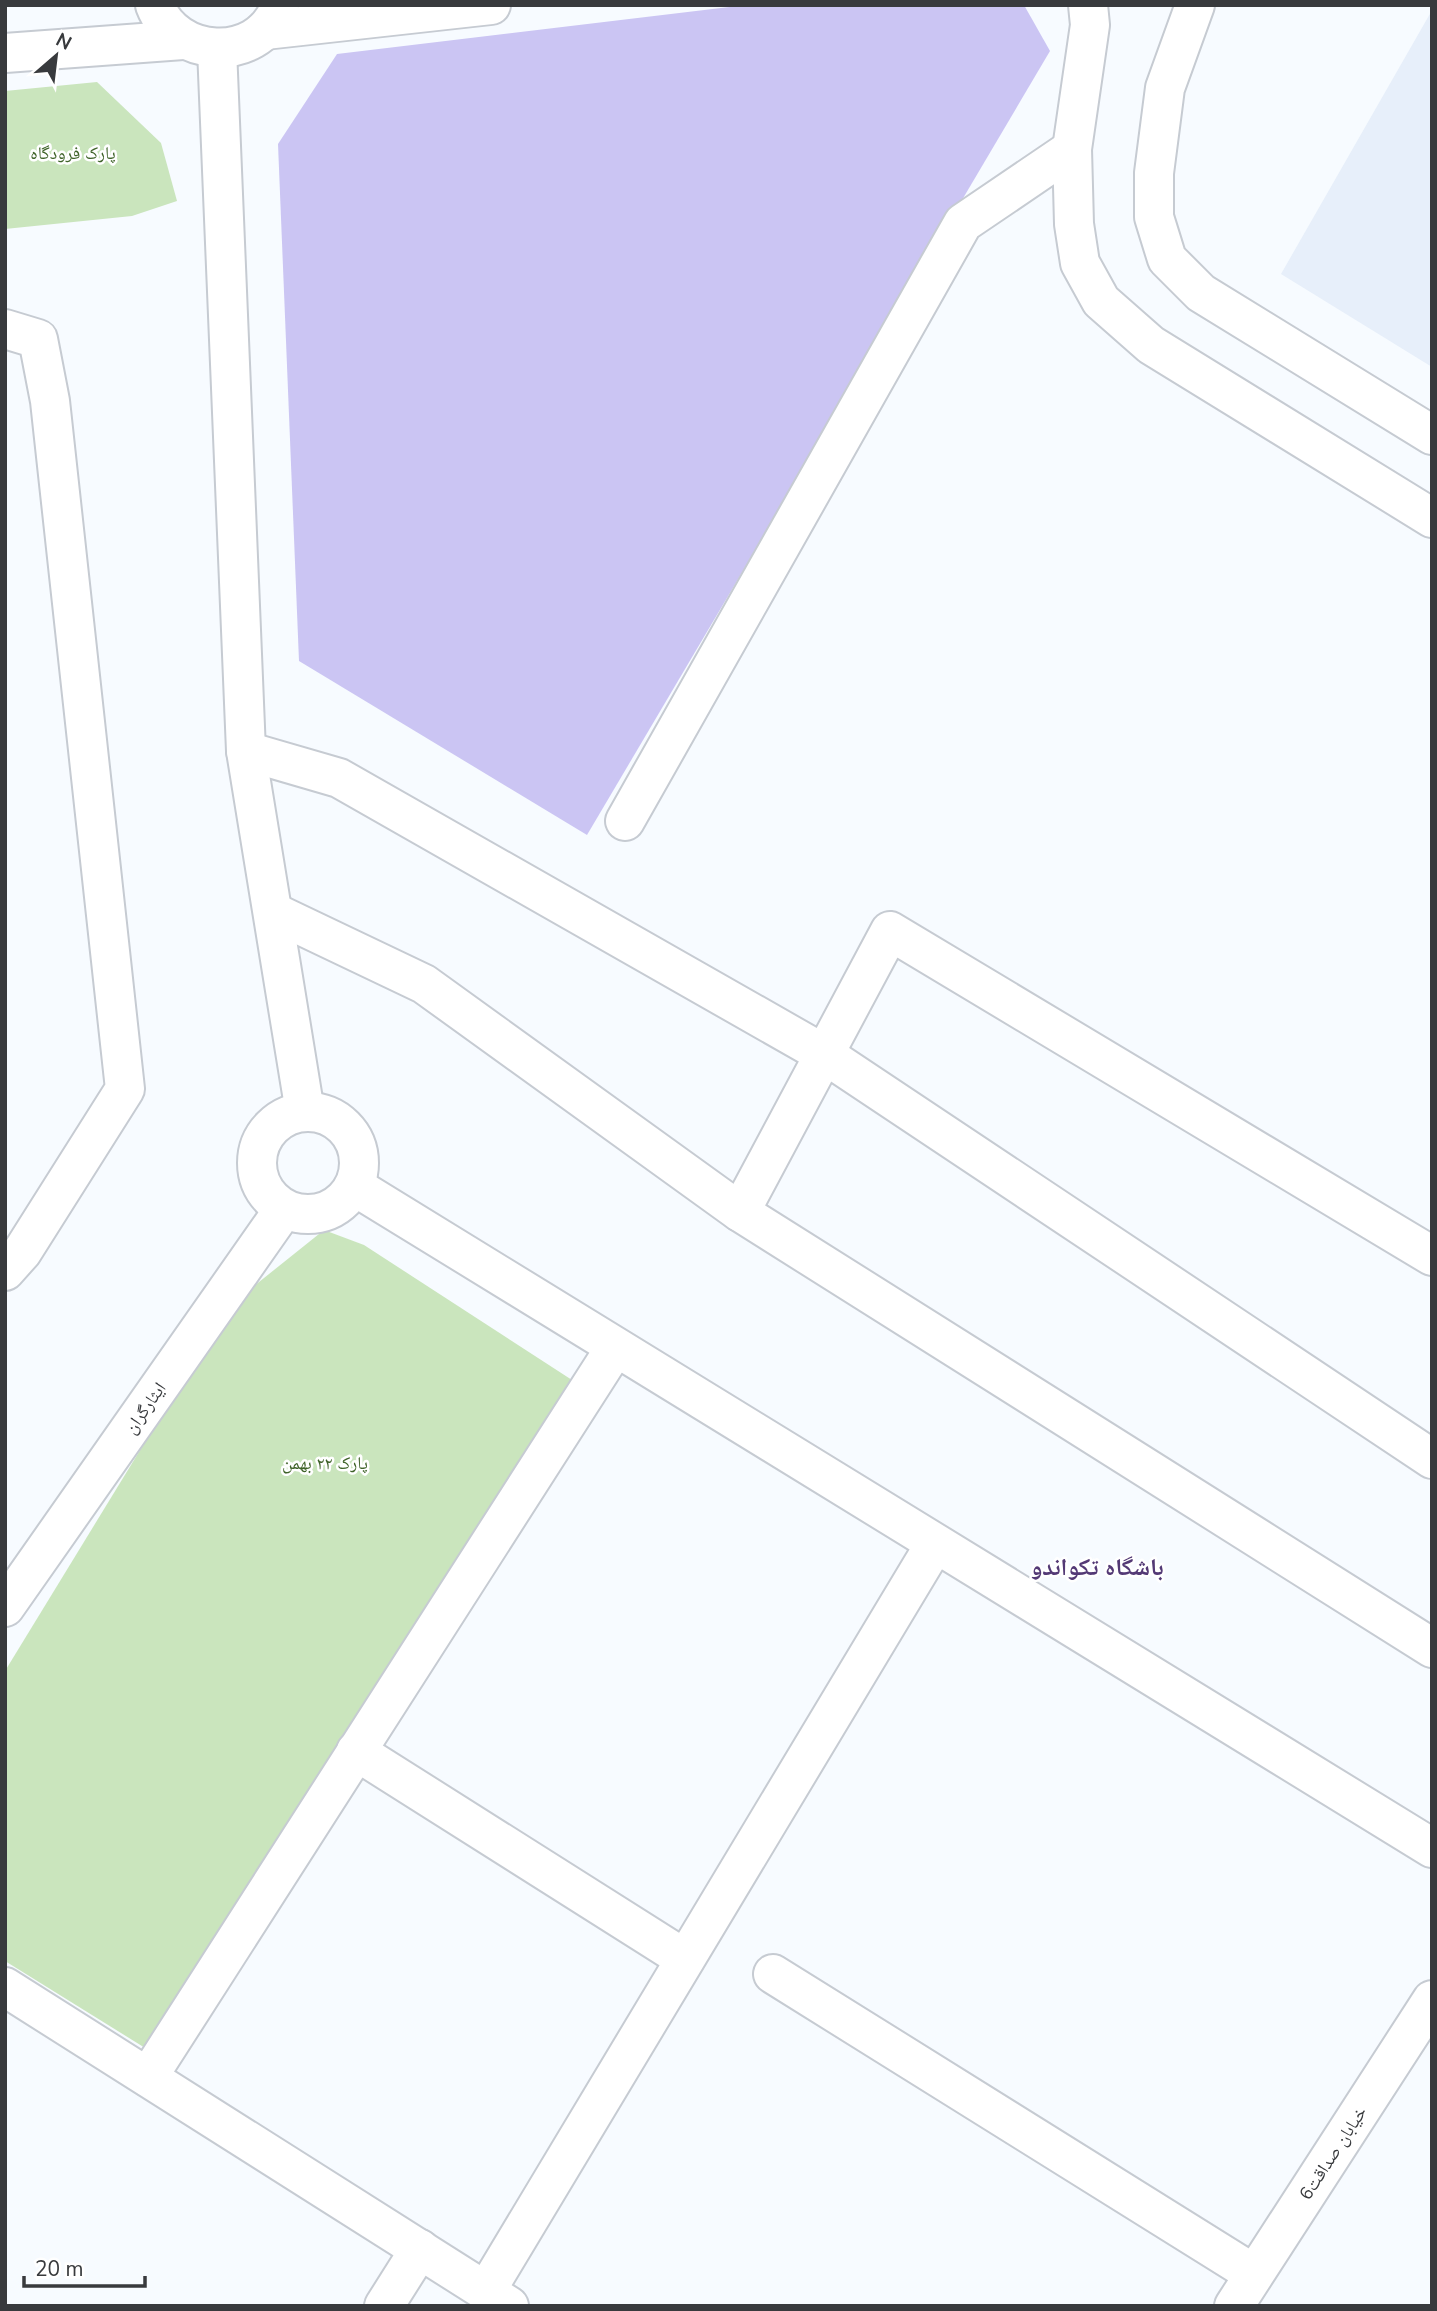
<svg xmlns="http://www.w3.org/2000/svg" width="1437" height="2311" viewBox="0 0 1437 2311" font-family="'Nunito Sans','Noto Naskh Arabic',sans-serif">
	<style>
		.built { fill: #e7effa }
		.green { fill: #cae5bd }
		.building { fill: #cbc5f3 }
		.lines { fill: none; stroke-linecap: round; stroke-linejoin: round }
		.minor-casing { stroke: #c6cbd2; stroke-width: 42 }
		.major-casing { stroke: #c6cbd2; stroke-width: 42 }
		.minor { stroke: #fff; stroke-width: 38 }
		.major { stroke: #fff; stroke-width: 38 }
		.labels { text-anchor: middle; stroke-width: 5; stroke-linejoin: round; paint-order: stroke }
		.park-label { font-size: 18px; fill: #3f6329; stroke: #fff }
		.street-label { font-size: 18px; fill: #383a3d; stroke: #fff }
		.district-label { font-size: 24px; font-weight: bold; fill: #533975; stroke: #fff }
	</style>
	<rect width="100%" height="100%" fill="#f7fbff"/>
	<path class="built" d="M1431 12 1432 13V367L1281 274Z"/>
	<g class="green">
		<path d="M97 82 161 143 177 201 132 216 5 229V91Z"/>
		<path d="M324 1230 364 1245 572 1380 150 2051 5 1961V1671L216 1326 254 1286Z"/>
	</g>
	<path class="building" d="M746 5H1024L1050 51 587 835 299 661 278 144 337 54Z"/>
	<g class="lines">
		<defs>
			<g id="minor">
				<path d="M1088 5 1090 25 1072 149 1074 224 1080 263 1101 301 1151 345 1432 518"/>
				<path d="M1195 5 1165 88 1154 173V217L1167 259 1201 293 1432 435"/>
				<path d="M217 49 246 751 305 1112"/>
				<path d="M5 329 38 339 50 401 125 1089 22 1252 5 1271"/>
				<path d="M246 751 339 778 824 1054 1432 1459"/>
				<path d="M625 821 963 223 1072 149"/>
				<path d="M273 912 424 984 740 1212 1432 1648"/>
				<circle cx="308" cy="1163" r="51"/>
				<path d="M354 1186 1432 1848"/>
				<path d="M740 1212 890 931 1432 1256"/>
				<path d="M5 1607 284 1209"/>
				<path d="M356 1751 685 1959"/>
				<path d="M773 1974 1254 2274"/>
				<path d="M5 1987 509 2306"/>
				<path d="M148 2077 615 1348"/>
				<path d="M486 2291 935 1544"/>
				<path d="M384 2306 420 2249"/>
				<path d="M1234 2306 1432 2000"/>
			</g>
			<g id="major">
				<path d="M155 5C175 58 256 64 279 9"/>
				<path d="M265 30 491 5"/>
				<path d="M5 53 183 40"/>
			</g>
		</defs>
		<use href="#minor" class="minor-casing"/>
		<use href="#major" class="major-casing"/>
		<use href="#minor" class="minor"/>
		<use href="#major" class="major"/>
	</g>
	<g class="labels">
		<g class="park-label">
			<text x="73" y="159">پارک فرودگاه</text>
			<text x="325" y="1469">پارک ۲۲ بهمن</text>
		</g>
		<g class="street-label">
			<text transform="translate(145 1408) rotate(-55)" y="6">ایثارگران</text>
			<text transform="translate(1333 2153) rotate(-57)" y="6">خیابان صداقت6</text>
		</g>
		<g class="district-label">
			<text x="1097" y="1575">باشگاه تکواندو</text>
		</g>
	</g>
	<rect width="1437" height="2311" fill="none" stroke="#383a3d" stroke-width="14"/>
	<g transform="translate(56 56) rotate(28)" stroke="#ffffff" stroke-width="5" paint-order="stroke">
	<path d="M0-5L12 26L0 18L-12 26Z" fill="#383a3d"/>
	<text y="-10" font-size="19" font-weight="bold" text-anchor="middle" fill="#383a3d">N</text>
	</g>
	<path d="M24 2276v10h121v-10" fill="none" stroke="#383a3d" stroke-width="3.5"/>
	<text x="35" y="2276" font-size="21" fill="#383a3d" stroke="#ffffff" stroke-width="5" paint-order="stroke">20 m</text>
</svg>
